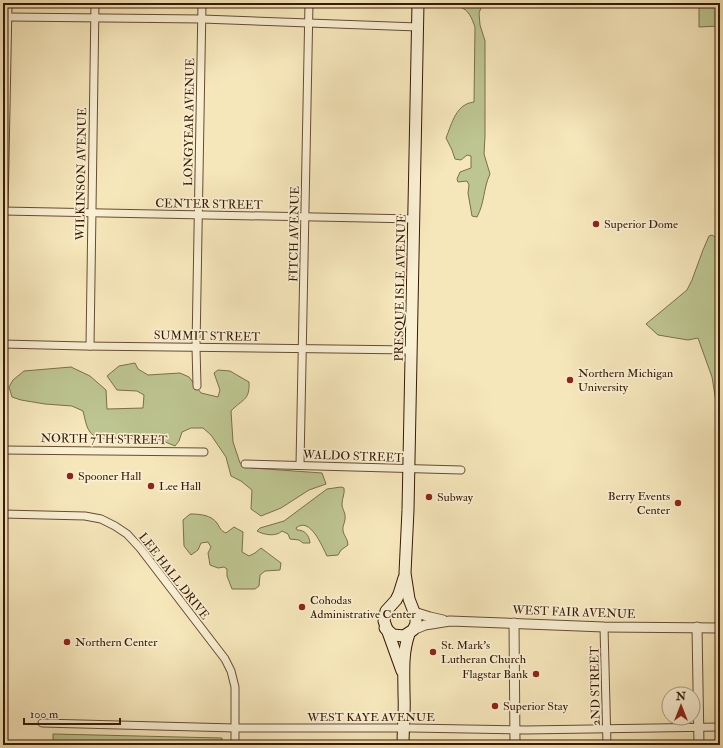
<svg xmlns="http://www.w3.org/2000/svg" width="723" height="748" viewBox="0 0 723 748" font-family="'IM FELL Double Pica',serif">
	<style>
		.green { fill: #bdc590; stroke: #7a6f4a }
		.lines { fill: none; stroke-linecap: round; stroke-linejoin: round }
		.minor-casing { stroke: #674c31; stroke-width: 9 }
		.tertiary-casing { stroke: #674c31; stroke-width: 11 }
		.secondary-casing { stroke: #371903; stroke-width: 13 }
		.minor { stroke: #f9efd3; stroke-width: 7 }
		.tertiary { stroke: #f9efd3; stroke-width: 9 }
		.secondary { stroke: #f9efd3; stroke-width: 11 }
		.poi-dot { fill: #8f2418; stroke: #f9efd3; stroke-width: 1.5 }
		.labels { text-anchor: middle; stroke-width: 3.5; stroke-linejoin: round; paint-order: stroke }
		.street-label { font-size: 12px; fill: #371903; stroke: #f9efd3 }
		.poi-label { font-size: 12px; fill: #371903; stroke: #f9efd3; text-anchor: start }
	</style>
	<rect width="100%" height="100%" fill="#f6e7bb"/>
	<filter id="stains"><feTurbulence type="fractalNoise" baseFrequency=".005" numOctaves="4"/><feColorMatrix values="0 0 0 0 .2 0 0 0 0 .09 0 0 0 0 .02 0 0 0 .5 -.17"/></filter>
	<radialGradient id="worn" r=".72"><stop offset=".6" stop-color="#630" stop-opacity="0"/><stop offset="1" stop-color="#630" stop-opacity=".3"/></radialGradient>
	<g class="green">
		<path d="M444 3H487L482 5 479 13 480 25 485 41V136L484 154 490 174C483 189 485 202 477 217L472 216 468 193 469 185 467 181 458 182 457 179 460 172 471 168V156L467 155 461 160 455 159 452 150 446 138C452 123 456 104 474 102L475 27C472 19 469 9 459 7 453 6 450 8 443 5Z"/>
		<path d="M699 3H720V26L699 27Z"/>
		<path d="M712 235 720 240V427L712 377 698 338 688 340 658 335 646 324 687 290 692 280 703 250 709 236Z"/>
		<path d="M135 363 138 369 148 375 180 373 189 377 201 393 218 397 220 390 214 373 218 370 230 371 249 382C250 401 242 399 231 411L233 442 240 463 252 468 322 473 326 484 309 490 281 508 261 516 251 509 252 490 241 481 231 476 226 457 211 435 203 428H191L182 432 179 441 175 446 158 439 97 438C86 432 86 422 83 411L72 406 45 404 21 400 12 397 9 387 13 380 24 371 71 367 90 376 106 390 107 409 143 408 144 395 137 391 117 390 107 376 119 366Z"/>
		<path d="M341 487 344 488C345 494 342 498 342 504 342 509 346 513 345 519 345 523 342 526 343 531 344 536 348 539 348 545L341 550 338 555 327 556C322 546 310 516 296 528L297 530C305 530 309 535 310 543H303L299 540 290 539 288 534 282 531C276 537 264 535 257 531L260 528 284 521 327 489Z"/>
		<path d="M190 514C200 514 211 515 217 523 220 528 221 531 226 533L234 527 243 532 242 552 249 556 255 553 261 548 281 563 280 570 265 571 260 575 259 586 255 589H232L227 576V569L224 567 218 568 210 565 208 553 211 547 208 542 201 543 198 550 191 555 184 546 183 520Z"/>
		<path d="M53 734 222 738V745H53Z"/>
	</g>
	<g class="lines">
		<defs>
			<g id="minor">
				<path d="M8 17 202 19 418 27"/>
				<path d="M3 211 415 219"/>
				<path d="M4 211 8 3"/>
				<path d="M3 344 84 346 412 350"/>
				<path d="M90 346 95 3"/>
				<path d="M197 386 196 347 202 3"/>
				<path d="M3 450 204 452"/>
				<path d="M245 464 461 470"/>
				<path d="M300 465 309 3"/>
				<path d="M3 514 85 516 101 519 115 526 127 534 140 548 225 659 231 671 235 687V745"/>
				<path d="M604 627 607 745"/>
				<path d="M42 723 235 728H411L526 730 720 727"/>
			</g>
			<g id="tertiary">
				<path d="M414 612 430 617 443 620"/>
				<path d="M514 623 515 745"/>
				<path d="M697 627 699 745"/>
				<path d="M413 630 425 625 450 621 604 627 720 628"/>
			</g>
			<g id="secondary">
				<path d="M385 628 393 635 404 636 413 630 416 624V617L409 599 405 573 408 510 418 3"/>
				<path d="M402 671 384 621 386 611 396 600 399 594 404 578"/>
				<path d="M403 745C403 728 405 712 404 695 404 674 402 654 409 634"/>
			</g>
		</defs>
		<use href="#minor" class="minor-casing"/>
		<use href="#tertiary" class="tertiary-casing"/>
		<use href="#secondary" class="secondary-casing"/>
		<use href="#minor" class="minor"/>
		<use href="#tertiary" class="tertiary"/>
		<use href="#secondary" class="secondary"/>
	</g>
	<g class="poi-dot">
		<circle cx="596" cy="224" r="4"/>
		<circle cx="570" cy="380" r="4"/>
		<circle cx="70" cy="476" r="4"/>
		<circle cx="151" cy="486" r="4"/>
		<circle cx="429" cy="497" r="4"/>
		<circle cx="678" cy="503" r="4"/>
		<circle cx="302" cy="607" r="4"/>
		<circle cx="67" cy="642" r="4"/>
		<circle cx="433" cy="652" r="4"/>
		<circle cx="536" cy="674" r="4"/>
		<circle cx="495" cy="706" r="4"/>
	</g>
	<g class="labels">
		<g class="street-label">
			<text transform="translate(189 122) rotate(-89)" y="4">LONGYEAR AVENUE</text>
			<text transform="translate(81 174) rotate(-89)" y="4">WILKINSON AVENUE</text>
			<text transform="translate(209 204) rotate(1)" y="4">CENTER STREET</text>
			<text transform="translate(294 234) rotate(-89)" y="4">FITCH AVENUE</text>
			<text transform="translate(400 288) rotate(-89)" y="4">PRESQUE ISLE AVENUE</text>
			<text transform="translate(207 336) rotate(1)" y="4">SUMMIT STREET</text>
			<text transform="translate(104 439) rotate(1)" y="4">NORTH 7TH STREET</text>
			<text transform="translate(353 456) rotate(2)" y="4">WALDO STREET</text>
			<text transform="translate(174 576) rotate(52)" y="4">LEE HALL DRIVE</text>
			<text transform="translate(574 612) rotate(2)" y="4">WEST FAIR AVENUE</text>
			<text transform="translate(595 686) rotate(-91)" y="4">2ND STREET</text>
			<text x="371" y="721">WEST KAYE AVENUE</text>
		</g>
		<g class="poi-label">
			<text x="604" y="228">Superior Dome</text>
			<text x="578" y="377">Northern Michigan<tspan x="578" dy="14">University</tspan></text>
			<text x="78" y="480">Spooner Hall</text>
			<text x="159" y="490">Lee Hall</text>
			<text x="670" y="500" text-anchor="end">Berry Events<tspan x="670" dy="14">Center</tspan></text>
			<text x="437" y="501">Subway</text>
			<text x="310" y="604">Cohodas<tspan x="310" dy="14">Administrative Center</tspan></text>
			<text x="75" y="646">Northern Center</text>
			<text x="441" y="649">St. Mark's<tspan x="441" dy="14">Lutheran Church</tspan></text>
			<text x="528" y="678" text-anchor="end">Flagstar Bank</text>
			<text x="503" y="710">Superior Stay</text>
		</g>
	</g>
	<rect width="723" height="748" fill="none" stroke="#f6e7bb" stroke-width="16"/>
	<rect x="4" y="4" width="715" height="740" fill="none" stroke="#371903" stroke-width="2"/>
	<rect x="8" y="8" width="707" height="732" fill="none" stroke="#371903"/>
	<g transform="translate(681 706)"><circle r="19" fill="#f9efd3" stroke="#ab9980"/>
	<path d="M0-3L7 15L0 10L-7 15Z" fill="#8f2418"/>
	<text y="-6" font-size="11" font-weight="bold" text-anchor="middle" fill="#371903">N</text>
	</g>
	<path d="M24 718v6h96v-6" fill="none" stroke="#371903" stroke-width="2"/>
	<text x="30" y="718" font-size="12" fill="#371903" stroke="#f9efd3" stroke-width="3" paint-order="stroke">100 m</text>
	<rect width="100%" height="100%" filter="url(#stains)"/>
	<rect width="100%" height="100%" fill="url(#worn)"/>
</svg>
